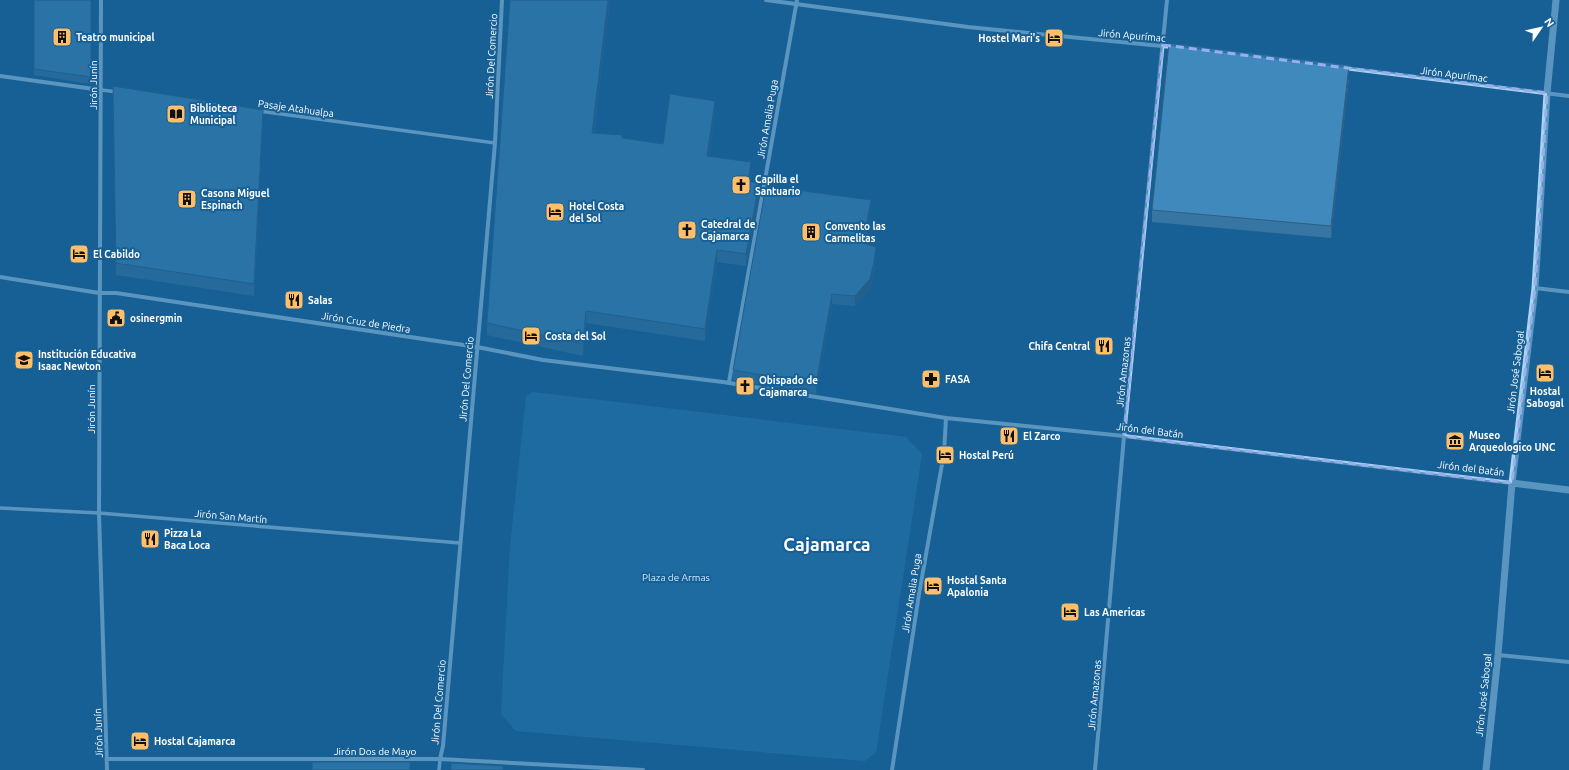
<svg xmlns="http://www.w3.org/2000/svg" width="1569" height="770" viewBox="0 0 1569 770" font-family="Ubuntu,sans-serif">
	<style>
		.green { fill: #2779b2 }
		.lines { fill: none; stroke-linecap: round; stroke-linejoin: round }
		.pedestrian { stroke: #a9d4f1; stroke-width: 3.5 }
		.minor { stroke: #a9d4f1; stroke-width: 4 }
		.tertiary { stroke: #a9d4f1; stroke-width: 7 }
		.wall { fill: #3776a3 }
		.shaded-wall { fill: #2d6084 }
		.building { fill: #4089bd; stroke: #2d6084 }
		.marked { fill: none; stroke: #99afed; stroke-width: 3; stroke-dasharray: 8 5; stroke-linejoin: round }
		.labels { text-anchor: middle; stroke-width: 4; stroke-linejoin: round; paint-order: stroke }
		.street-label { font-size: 10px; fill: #fff; stroke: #176096 }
		.poi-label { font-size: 10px; font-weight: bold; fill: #fff; stroke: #176096; text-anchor: start }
		.park-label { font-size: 10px; fill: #d0eafc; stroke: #176096 }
		.town-label { font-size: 18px; font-weight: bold; fill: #fff; stroke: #176096 }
	</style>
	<rect width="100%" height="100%" fill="#176096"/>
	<path class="green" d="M533 392 906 437 922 454 876 752 865 761 516 731 501 714 510 547 526 397Z"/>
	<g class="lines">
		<g class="pedestrian">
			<path d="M101 90 118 92"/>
			<path d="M259 111 495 143"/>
			<path d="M0 508 99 513 460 543"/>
			<path d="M439 770 440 759"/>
		</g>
		<g class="minor">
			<path d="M101 0 99 513 107 770"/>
			<path d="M766 0 968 27 1172 47"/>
			<path d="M1344 68 1569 96"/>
			<path d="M0 76 101 90"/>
			<path d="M0 277 99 293H116L477 347 543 360 723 382 946 418 1124 436 1512 483"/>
			<path d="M1535 288 1569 292"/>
			<path d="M729 382 797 0"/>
			<path d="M1498 655 1569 662"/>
			<path d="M107 759H440L643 770"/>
			<path d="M440 759 443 746 495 143 502 0"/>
			<path d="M892 770 919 594 944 453 946 418"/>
			<path d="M1095 770 1124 436 1167 0"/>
		</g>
		<g class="tertiary">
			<path d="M1512 483 1569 490"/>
			<path d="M1486 770 1498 655 1512 483 1535 288 1547 93 1556 0"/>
		</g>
	</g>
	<g class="wall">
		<path d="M91 0V84L34 75V69Z"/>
		<path d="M510 0H610L594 133 663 144 715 113 709 156 751 174 750 182 759 195 746 266 717 262 705 341 586 323 583 356 487 335V323Z"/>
		<path d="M1349 77 1331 238 1152 222V210Z"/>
		<path d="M113 86 263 122 254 296 116 275Z"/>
		<path d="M871 210 864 244 876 257 874 272 870 289 855 306 832 304 816 394 733 380V370Z"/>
	</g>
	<g class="shaded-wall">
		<path d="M608 0H610L592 145V133Z"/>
		<path d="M1349 65V77L1331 238V226Z"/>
		<path d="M715 101V113L707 168V156Z"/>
		<path d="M263 110V122L254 296V284Z"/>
		<path d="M751 162V174L748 193V181Z"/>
		<path d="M759 183V195L746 266V254Z"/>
		<path d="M871 200V210L863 253V243Z"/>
		<path d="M876 247V257L874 272 870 289 855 306V296Z"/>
		<path d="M717 250V262L705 341V329Z"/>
		<path d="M832 294V304L816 394V384Z"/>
		<path d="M586 311V323L583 356V344Z"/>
	</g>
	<g class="building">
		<path d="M34 0H91V77L34 69Z"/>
		<path d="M510 0H608L592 133 622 135V138L663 144 670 94 715 101 707 156 751 162 748 181 759 183 746 254 717 250 705 329 586 311 583 344 487 323Z"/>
		<path d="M1169 43 1349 65 1331 226 1152 210Z"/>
		<path d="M113 86 263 110 254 284 116 263Z"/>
		<path d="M766 186 871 200 863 243 876 247 874 262 870 279 855 296 832 294 816 384 733 370Z"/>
		<rect x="312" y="762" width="98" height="8"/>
		<path d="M451 763 503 766V770H451Z"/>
	</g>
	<path d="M0 0H1569V770H0ZM1163 45 1547 93 1535 288 1512 483 1124 436Z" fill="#176096" fill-opacity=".55" fill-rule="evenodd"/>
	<path class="marked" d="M1163 45 1547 93 1535 288 1512 483 1124 436Z"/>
	<defs>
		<symbol id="building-square" viewBox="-11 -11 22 22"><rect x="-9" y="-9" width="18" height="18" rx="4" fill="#ffbf69" stroke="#176096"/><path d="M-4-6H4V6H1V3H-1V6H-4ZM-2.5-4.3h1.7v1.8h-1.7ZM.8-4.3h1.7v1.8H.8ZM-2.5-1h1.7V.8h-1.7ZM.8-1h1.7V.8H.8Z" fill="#111"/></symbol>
		<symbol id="hotel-square" viewBox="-11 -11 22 22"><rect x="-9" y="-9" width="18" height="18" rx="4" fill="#ffbf69" stroke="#176096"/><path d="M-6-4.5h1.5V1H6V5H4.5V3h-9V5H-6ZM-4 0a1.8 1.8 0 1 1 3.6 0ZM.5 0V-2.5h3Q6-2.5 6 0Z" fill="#111"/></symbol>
		<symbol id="library-square" viewBox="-11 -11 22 22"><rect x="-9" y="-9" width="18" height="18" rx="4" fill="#ffbf69" stroke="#176096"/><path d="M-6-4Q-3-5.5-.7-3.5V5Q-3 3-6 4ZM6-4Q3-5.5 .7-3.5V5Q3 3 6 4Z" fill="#111"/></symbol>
		<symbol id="church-square" viewBox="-11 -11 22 22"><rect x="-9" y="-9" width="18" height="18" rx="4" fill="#ffbf69" stroke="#176096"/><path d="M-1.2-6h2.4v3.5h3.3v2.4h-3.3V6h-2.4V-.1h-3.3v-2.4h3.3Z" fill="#111"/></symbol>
		<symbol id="restaurant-square" viewBox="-11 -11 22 22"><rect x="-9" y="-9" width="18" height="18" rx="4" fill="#ffbf69" stroke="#176096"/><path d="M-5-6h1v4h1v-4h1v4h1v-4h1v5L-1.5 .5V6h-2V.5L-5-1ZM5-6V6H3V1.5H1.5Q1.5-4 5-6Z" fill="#111"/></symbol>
		<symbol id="civic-square" viewBox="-11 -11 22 22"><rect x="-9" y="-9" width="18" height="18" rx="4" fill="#ffbf69" stroke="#176096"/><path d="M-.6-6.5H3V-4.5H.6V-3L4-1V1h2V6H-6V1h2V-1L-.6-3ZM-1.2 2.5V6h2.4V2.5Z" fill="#111"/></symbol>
		<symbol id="school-square" viewBox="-11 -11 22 22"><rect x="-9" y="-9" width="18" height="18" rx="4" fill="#ffbf69" stroke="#176096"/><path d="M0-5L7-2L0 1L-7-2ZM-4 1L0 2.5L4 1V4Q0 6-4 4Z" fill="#111"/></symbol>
		<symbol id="pharmacy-square" viewBox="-11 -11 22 22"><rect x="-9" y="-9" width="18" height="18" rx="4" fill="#ffbf69" stroke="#176096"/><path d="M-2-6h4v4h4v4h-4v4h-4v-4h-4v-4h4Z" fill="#111"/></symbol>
		<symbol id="museum-square" viewBox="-11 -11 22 22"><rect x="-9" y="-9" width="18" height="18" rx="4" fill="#ffbf69" stroke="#176096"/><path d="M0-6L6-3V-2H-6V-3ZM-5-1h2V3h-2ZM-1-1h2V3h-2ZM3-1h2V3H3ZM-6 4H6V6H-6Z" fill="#111"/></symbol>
	</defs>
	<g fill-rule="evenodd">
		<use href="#building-square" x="51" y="26" width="22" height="22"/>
		<use href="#hotel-square" x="1043" y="27" width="22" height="22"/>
		<use href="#library-square" x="165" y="103" width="22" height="22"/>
		<use href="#church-square" x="730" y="174" width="22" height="22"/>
		<use href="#building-square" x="176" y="188" width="22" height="22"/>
		<use href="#hotel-square" x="544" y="201" width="22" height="22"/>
		<use href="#church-square" x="676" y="219" width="22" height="22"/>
		<use href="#building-square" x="800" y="221" width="22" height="22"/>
		<use href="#hotel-square" x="68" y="243" width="22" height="22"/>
		<use href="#restaurant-square" x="283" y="289" width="22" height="22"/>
		<use href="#civic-square" x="105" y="307" width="22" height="22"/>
		<use href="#hotel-square" x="520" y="325" width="22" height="22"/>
		<use href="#restaurant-square" x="1093" y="335" width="22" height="22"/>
		<use href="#school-square" x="13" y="349" width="22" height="22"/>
		<use href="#hotel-square" x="1534" y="362" width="22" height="22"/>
		<use href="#pharmacy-square" x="920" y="368" width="22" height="22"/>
		<use href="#church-square" x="734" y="375" width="22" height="22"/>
		<use href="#restaurant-square" x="998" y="425" width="22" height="22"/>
		<use href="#museum-square" x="1444" y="430" width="22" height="22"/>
		<use href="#hotel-square" x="934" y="444" width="22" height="22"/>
		<use href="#restaurant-square" x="139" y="528" width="22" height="22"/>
		<use href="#hotel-square" x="922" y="575" width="22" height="22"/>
		<use href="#hotel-square" x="1059" y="601" width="22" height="22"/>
		<use href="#hotel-square" x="129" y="730" width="22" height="22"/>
	</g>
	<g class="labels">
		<g class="street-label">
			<text transform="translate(1132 35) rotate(5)" y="4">Jirón Apurímac</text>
			<text transform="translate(491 56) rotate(-87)" y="4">Jirón Del Comercio</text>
			<text transform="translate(1454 74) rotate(7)" y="4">Jirón Apurímac</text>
			<text transform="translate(93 85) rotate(-90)" y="4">Jirón Junín</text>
			<text transform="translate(296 108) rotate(8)" y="4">Pasaje Atahualpa</text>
			<text transform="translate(767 119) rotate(-80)" y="4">Jirón Amalia Puga</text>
			<text transform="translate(366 322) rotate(9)" y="4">Jirón Cruz de Piedra</text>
			<text transform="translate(1123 372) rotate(-84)" y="4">Jirón Amazonas</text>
			<text transform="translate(1515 372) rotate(-83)" y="4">Jirón José Sabogal</text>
			<text transform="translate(466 379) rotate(-85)" y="4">Jirón Del Comercio</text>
			<text transform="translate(91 409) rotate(-90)" y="4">Jirón Junín</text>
			<text transform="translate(1150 430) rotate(7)" y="4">Jirón del Batán</text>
			<text transform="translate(1471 468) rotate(7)" y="4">Jirón del Batán</text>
			<text transform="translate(231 516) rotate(5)" y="4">Jirón San Martín</text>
			<text transform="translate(911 593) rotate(-81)" y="4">Jirón Amalia Puga</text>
			<text transform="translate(1094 695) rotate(-85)" y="4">Jirón Amazonas</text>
			<text transform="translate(1483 695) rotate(-84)" y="4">Jirón José Sabogal</text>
			<text transform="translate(438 702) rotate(-85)" y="4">Jirón Del Comercio</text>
			<text transform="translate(98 733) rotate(-92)" y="4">Jirón Junín</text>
			<text x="375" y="755">Jirón Dos de Mayo</text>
		</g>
		<g class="poi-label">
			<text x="76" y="41">Teatro municipal</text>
			<text x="1040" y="42" text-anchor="end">Hostel Mari's</text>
			<text x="190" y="112">Biblioteca<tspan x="190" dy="12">Municipal</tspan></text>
			<text x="755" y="183">Capilla el<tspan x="755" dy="12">Santuario</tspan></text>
			<text x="201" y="197">Casona Miguel<tspan x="201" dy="12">Espinach</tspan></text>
			<text x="569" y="210">Hotel Costa<tspan x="569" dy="12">del Sol</tspan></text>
			<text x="701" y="228">Catedral de<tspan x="701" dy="12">Cajamarca</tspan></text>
			<text x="825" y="230">Convento las<tspan x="825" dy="12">Carmelitas</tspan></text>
			<text x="93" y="258">El Cabildo</text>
			<text x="308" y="304">Salas</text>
			<text x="130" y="322">osinergmin</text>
			<text x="545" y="340">Costa del Sol</text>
			<text x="1090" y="350" text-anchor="end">Chifa Central</text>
			<text x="38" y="358">Institución Educativa<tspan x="38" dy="12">Isaac Newton</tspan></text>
			<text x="945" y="383">FASA</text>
			<text x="759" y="384">Obispado de<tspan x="759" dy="12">Cajamarca</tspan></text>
			<text x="1545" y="395" text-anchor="middle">Hostal<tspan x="1545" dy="12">Sabogal</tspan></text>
			<text x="1469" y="439">Museo<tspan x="1469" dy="12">Arqueologico UNC</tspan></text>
			<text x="1023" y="440">El Zarco</text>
			<text x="959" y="459">Hostal Perú</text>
			<text x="164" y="537">Pizza La<tspan x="164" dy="12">Baca Loca</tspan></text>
			<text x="947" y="584">Hostal Santa<tspan x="947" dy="12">Apalonia</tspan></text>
			<text x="1084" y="616">Las Americas</text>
			<text x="154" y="745">Hostal Cajamarca</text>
		</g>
		<g class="park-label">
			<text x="676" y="581">Plaza de Armas</text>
		</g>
		<g class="town-label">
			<text x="827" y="551">Cajamarca</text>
		</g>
	</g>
	<g transform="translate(1541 28) rotate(56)" stroke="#176096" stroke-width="3" paint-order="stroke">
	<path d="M0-3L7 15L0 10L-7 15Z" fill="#ffffff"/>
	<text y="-6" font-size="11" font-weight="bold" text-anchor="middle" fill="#ffffff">N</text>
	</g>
</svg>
